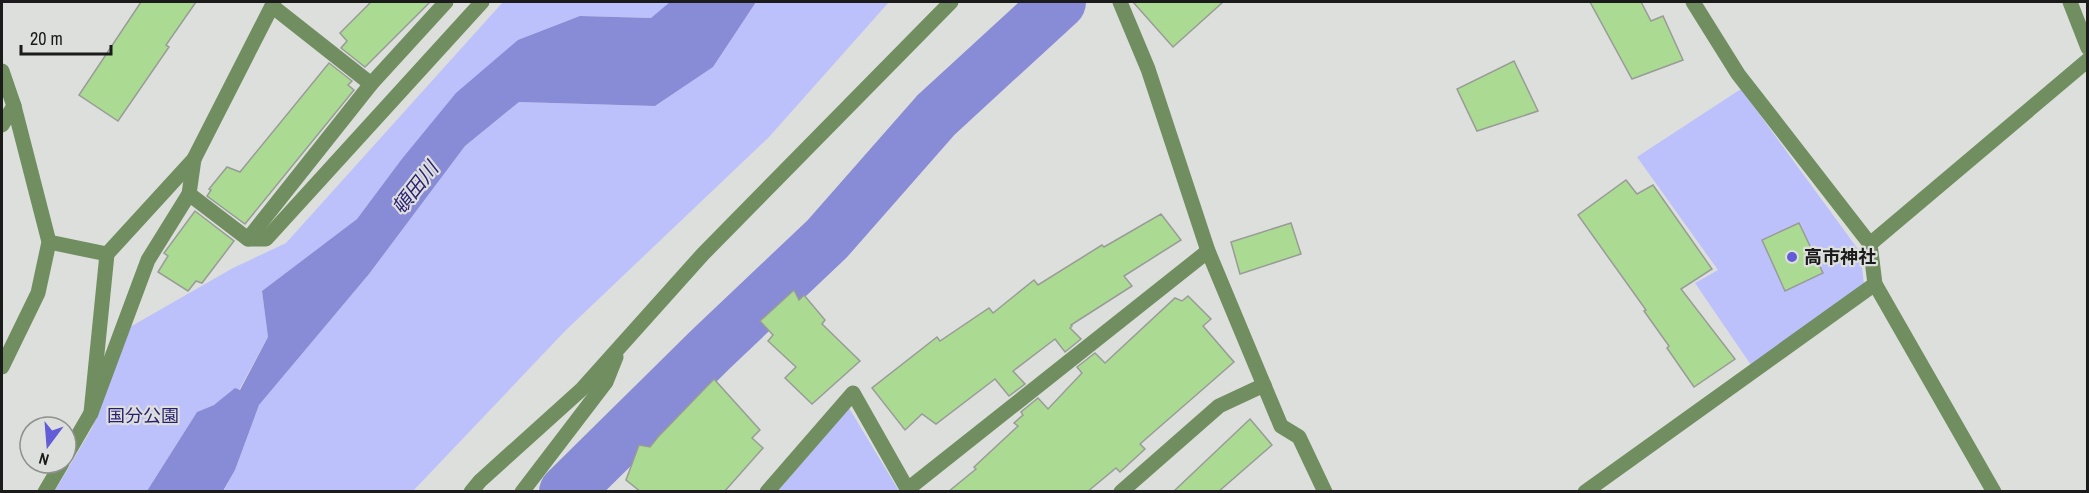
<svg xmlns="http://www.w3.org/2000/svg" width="2089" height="493" viewBox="0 0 2089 493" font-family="'Archivo Narrow','Noto Sans JP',sans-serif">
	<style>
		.green { fill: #bcc1fc }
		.water { fill: #888bd5 }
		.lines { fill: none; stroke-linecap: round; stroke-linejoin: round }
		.river { stroke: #888bd5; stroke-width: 54 }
		.building { fill: #abdb93; stroke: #999b97; stroke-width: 1.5 }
		.minor { stroke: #708e60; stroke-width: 15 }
		.poi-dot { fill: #625dd6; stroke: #dcdfdb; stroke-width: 2 }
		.labels { text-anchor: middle; stroke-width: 4.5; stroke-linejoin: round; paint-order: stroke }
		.poi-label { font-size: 18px; font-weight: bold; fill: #1a1b1a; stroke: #dcdfdb; text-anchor: start }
		.park-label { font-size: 18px; fill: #291d72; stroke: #dcdfdb }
		.water-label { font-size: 20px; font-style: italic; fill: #2c2177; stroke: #dcdfdb }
	</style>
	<rect width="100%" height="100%" fill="#dcdfdb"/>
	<g class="green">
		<path d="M503 2H672L651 18 580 16 401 160 357 219 262 291 268 337 239 390 214 405 197 412 147 491 54 492 92 428 130 327 233 268 286 243Z"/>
		<path d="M756 2H889L769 137 565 331 413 491 223 492 235 470 259 405 369 274 465 146 519 102 655 106 713 67Z"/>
		<path d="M1741 89 1860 252 1864 284 1751 365 1695 283 1718 270 1637 157Z"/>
		<path d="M849 408 899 491 777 492Z"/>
	</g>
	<path class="water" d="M670 2H756L713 67 655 106 519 102 465 146 369 274 259 405 235 470 223 491H147L197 412 214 405 235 388 240 390 268 337 262 291 357 219 401 160 456 93 518 40 580 16 651 18Z"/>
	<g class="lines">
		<path class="river" d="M566 492 711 349 827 239 936 115 1059 2"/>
	</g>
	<g class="building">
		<path d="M141 2H196L166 45 169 47 118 121 79 95Z"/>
		<path d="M371 2H430L365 67 341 48 347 41 340 33Z"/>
		<path d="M1133 2H1223L1173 47Z"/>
		<path d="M1590 2H1641L1651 21 1663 16 1683 60 1632 79Z"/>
		<path d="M1514 61 1538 111 1477 131 1457 89Z"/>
		<path d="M329 63 352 81 348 85 354 90 245 224 207 196 211 190 209 189 227 167 240 172Z"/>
		<path d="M1626 180 1637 194 1653 185 1712 269 1681 289 1735 359 1694 387 1667 348 1669 346 1644 311 1646 310 1578 215Z"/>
		<path d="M195 211 234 241 202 283 196 281 188 291 158 272 168 256 164 253Z"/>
		<path d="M1161 214 1181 240 1124 276 1132 286 1071 325 1072 326 1070 328 1081 339 1065 352 1055 339 1013 371 1025 384 1009 396 995 379 936 424 922 414 905 430 872 388 937 337 940 341 989 308 993 313 1034 280 1038 285 1102 245 1104 247Z"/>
		<path d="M1291 223 1301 254 1240 274 1231 242Z"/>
		<path d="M1799 223 1823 273 1785 291 1762 240Z"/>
		<path d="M794 290 799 300 804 295 825 320 822 324 860 361 812 404 785 378 796 367 768 341 773 335 760 321Z"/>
		<path d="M1188 296 1211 319 1203 326 1234 362 1140 444 1145 449 1120 472 1116 468 1087 492H948L976 469 974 467 1018 426 1014 423 1023 415 1021 412 1038 398 1048 409 1082 373 1077 367 1095 353 1105 363 1175 298 1182 301Z"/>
		<path d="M714 379 760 430 752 438 763 448 724 492H641L626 480 639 445 650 447 658 437Z"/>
		<path d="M1250 419 1272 445 1218 492H1173Z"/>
	</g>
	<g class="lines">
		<g class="minor">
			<path d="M274 2 272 6 371 84"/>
			<path d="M1120 2 1148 69 1208 251 1281 426 1299 437 1325 492"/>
			<path d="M1693 2 1738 74 1870 244"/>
			<path d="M2070 2 2088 48"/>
			<path d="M2 71 14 106 49 242 38 293 2 367"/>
			<path d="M2 125 14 106"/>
			<path d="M194 159 189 194 248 239H266L482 2"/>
			<path d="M248 239 371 84 446 2"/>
			<path d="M49 242 107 254"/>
			<path d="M91 413 107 254 194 159 272 6"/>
			<path d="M66 456 91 413 148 260 189 194"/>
			<path d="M908 489 1208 251"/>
			<path d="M45 492 62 463"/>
			<path d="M471 492 480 481 582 389 703 254 951 2"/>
			<path d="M522 492 606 382 616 357"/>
			<path d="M767 492 853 393 909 492"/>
			<path d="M1121 492 1219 406 1264 385"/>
			<path d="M1585 492 1875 284"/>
			<path d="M1994 492 1875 284 1870 244 2088 60"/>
		</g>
	</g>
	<circle class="poi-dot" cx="1792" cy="257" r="6"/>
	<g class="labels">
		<g class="poi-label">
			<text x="1804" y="263">高市神社</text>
		</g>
		<g class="park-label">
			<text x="143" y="422">国分公園</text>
		</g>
		<g class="water-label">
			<text transform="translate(415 188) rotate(-52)" y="7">頓田川</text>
		</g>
	</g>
	<rect width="2089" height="493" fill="none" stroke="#1a1b1a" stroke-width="6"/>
	<g transform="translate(48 445) rotate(196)"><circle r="28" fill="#dcdfdb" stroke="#8e918e" stroke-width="1.5"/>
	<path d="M0-4.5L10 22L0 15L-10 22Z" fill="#625dd6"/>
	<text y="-9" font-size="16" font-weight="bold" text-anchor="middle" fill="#1a1b1a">N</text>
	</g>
	<path d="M21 45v9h90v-9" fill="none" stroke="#1a1b1a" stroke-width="3"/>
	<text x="30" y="45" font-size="18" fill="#1a1b1a" stroke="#dcdfdb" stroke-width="4.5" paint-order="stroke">20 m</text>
</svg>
